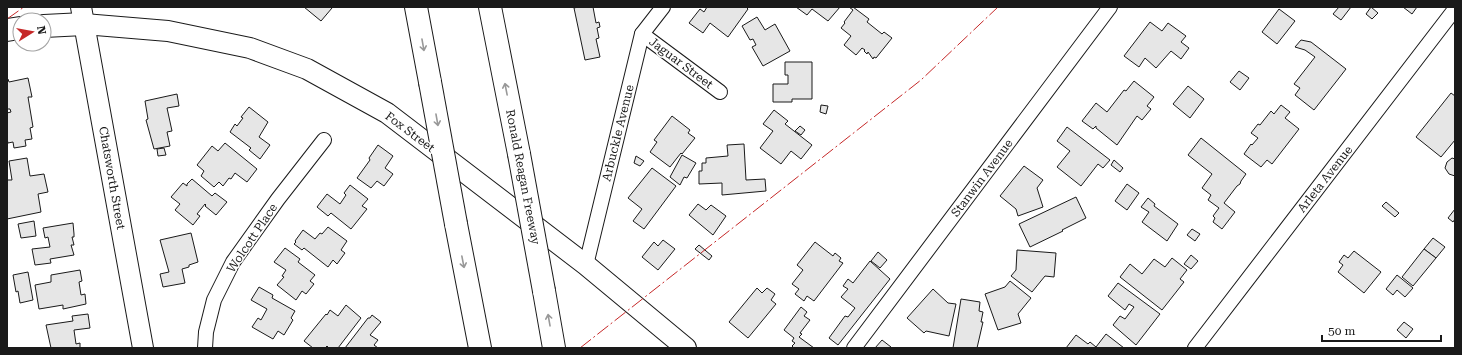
<svg xmlns="http://www.w3.org/2000/svg" width="1462" height="355" viewBox="0 0 1462 355" font-family="'Roboto Serif',serif">
	<style>
		.building { fill: #e6e6e6; stroke: #1a1a1a }
		.lines { fill: none; stroke-linecap: round; stroke-linejoin: round }
		.minor-casing { stroke: #1a1a1a; stroke-width: 16 }
		.secondary-casing { stroke: #1a1a1a; stroke-width: 22 }
		.primary-casing { stroke: #1a1a1a; stroke-width: 24 }
		.motorway-casing { stroke: #1a1a1a; stroke-width: 24 }
		.minor { stroke: #fff; stroke-width: 14 }
		.secondary { stroke: #fff; stroke-width: 20 }
		.primary { stroke: #fff; stroke-width: 22 }
		.motorway { stroke: #fff; stroke-width: 22 }
		.motorway-bridge-casing { stroke: #1a1a1a; stroke-width: 24; stroke-linecap: butt }
		.motorway-bridge { stroke: #fff; stroke-width: 22 }
		.power { stroke: #c62828; stroke-width: 1; stroke-dasharray: 14 3 2 3; stroke-linecap: butt }
		.oneway { stroke: #989898 }
		.labels { text-anchor: middle; stroke-width: 3; stroke-linejoin: round; paint-order: stroke }
		.street-label { font-size: 12px; fill: #1a1a1a; stroke: #fff }
	</style>
	<rect width="100%" height="100%" fill="#fff"/>
	<g class="building">
		<path d="M304 7H331L332 8 321 21Z"/>
		<path d="M578 7H593L596 23 599 22 600 27 597 28 599 38 596 39 600 57 585 60 574 8Z"/>
		<path d="M707 7H746L748 9 728 37 710 23 703 33 689 23 700 9 704 12Z"/>
		<path d="M796 7H840L828 21 812 9 807 15Z"/>
		<path d="M849 7H853L869 19 867 22 882 34 884 32 892 38 876 58 874 57 873 59 868 52 867 54 864 51 865 50 862 48 856 55 844 45 851 36 841 28 845 23 844 22 853 10Z"/>
		<path d="M1339 7H1351L1341 20 1333 14Z"/>
		<path d="M1371 7 1378 13 1372 19 1366 14Z"/>
		<path d="M1403 7H1417L1412 14Z"/>
		<path d="M1279 9 1295 21 1277 44 1262 32Z"/>
		<path d="M757 17 765 30 775 24 790 51 763 66 752 47 756 45 753 39 750 40 742 26Z"/>
		<path d="M1150 22 1162 31 1168 23 1186 36 1181 42 1189 48 1181 59 1171 51 1156 68 1145 58 1139 67 1124 56Z"/>
		<path d="M1301 40 1311 42 1346 69 1314 110 1295 95 1300 88 1294 84 1315 57 1305 50 1295 47Z"/>
		<path d="M785 62H812V99H792V102H773V84H788V75H785Z"/>
		<path d="M1239 71 1249 78 1240 90 1230 82Z"/>
		<path d="M28 78 32 97H28L33 127 30 128 32 139 25 140 26 146 14 148 13 142 8 143 7 139V113L11 112 10 109H7V79H8L9 82Z"/>
		<path d="M1134 81 1154 97 1147 106 1151 109 1142 120 1137 116 1117 145 1096 128V126L1093 129 1082 121 1096 103 1107 112 1124 90 1126 91Z"/>
		<path d="M1188 86 1204 99 1190 118 1173 104Z"/>
		<path d="M1451 93 1455 96V140L1441 157 1416 137Z"/>
		<path d="M177 94 179 106 167 108 172 131 167 132 170 146 154 149 146 120 148 119 145 101Z"/>
		<path d="M821 105 828 106 826 114 820 112Z"/>
		<path d="M1281 105 1290 112 1285 118 1299 129 1272 164 1267 160 1261 167 1244 154 1251 144 1252 145 1258 138 1251 133 1258 124 1260 125 1271 111 1274 114Z"/>
		<path d="M249 107 268 122 259 137 270 145 260 159 249 150 251 148 230 132 235 124 237 126 243 118 241 117Z"/>
		<path d="M774 110 788 121 785 124 812 145 801 159 791 151 781 164 760 148 773 131 763 124Z"/>
		<path d="M672 116 690 130 688 133 695 138 682 154 681 153 677 158 670 167 650 152 657 142 654 140Z"/>
		<path d="M800 126 805 130 801 135 795 131Z"/>
		<path d="M1067 127 1110 160 1103 168 1098 164 1081 186 1057 167 1070 151 1057 141Z"/>
		<path d="M1201 138 1246 174 1241 181 1240 184 1237 186 1224 203 1235 212 1222 229 1213 222 1215 218 1213 216 1219 208 1208 200 1211 195 1202 188 1212 174 1188 155Z"/>
		<path d="M225 143 257 169 247 182 235 173 231 179 229 178 223 186 219 182 214 187 201 176 204 171 197 165 212 146 218 151Z"/>
		<path d="M744 144 746 180 765 179 766 191 722 195V183L699 184V171H702V163H706V158L728 156 727 145Z"/>
		<path d="M378 145 393 156 385 168 393 174 384 186 377 181 371 188 357 178 370 160 369 158Z"/>
		<path d="M164 148 166 155 158 156 157 149Z"/>
		<path d="M682 155 696 163 687 178 684 177 680 185 670 177Z"/>
		<path d="M636 156 644 161 640 166 634 163Z"/>
		<path d="M27 158 30 176 44 174 48 192 38 194 41 212 7 219V180H12L9 161Z"/>
		<path d="M1452 158 1455 159V176L1449 174 1445 168 1447 162Z"/>
		<path d="M1114 160 1123 168 1120 172 1111 165Z"/>
		<path d="M1024 166 1043 180 1037 188 1043 207 1018 216 1016 209 1000 196Z"/>
		<path d="M652 168 676 186 644 229 633 221 642 209 628 198Z"/>
		<path d="M192 179 212 196 215 193 227 202 216 215 205 206 206 205 205 204 197 214 200 216 193 225 175 210 180 204 171 197 183 183 187 186V184Z"/>
		<path d="M1127 184 1139 193 1127 210 1115 201Z"/>
		<path d="M350 185 368 199 362 206 367 209 351 229 331 213 328 216 317 207 327 194 340 204 346 195 344 193Z"/>
		<path d="M1076 197 1086 218 1062 230 1063 231 1030 247 1019 224Z"/>
		<path d="M1148 198 1155 204 1154 206 1178 224 1167 241 1142 222 1149 212 1141 207Z"/>
		<path d="M1386 202 1399 213 1395 217 1382 206Z"/>
		<path d="M698 204 706 210 711 205 726 216 713 235 689 215Z"/>
		<path d="M1455 209V219L1453 222 1448 218Z"/>
		<path d="M34 221 36 236 21 238 18 224Z"/>
		<path d="M73 223 74 234V237H72L74 245H71L74 255 50 259 51 263 35 265 32 249 50 247 48 237 45 238 43 228Z"/>
		<path d="M328 227 347 241 341 250 345 253 337 264 333 260 328 267 304 248 302 250 294 244 296 242 295 241 303 230 315 239 320 233 322 234Z"/>
		<path d="M1192 229 1200 234 1195 241 1187 235Z"/>
		<path d="M191 233 198 262 189 265V267L182 269 185 283 163 287 160 274 169 272 160 240Z"/>
		<path d="M1433 238 1445 247 1436 258 1424 249Z"/>
		<path d="M663 240 675 249 658 270 642 257 654 242 658 246Z"/>
		<path d="M815 242 833 256 835 253 841 258 839 261 843 263 814 301 807 296 804 301 795 294 799 289 792 284 803 270 797 265Z"/>
		<path d="M699 245 712 256 709 260 695 249Z"/>
		<path d="M285 248 300 259 298 262 315 275 310 281 314 284 306 294 302 291 296 300 277 285 284 277 282 276 286 270 274 262Z"/>
		<path d="M1424 249 1436 258 1413 286 1402 277Z"/>
		<path d="M1017 250 1056 253 1054 277 1045 276 1032 292 1011 276 1016 270Z"/>
		<path d="M1354 251 1381 272 1364 293 1338 272 1343 265 1339 262 1344 255 1348 258Z"/>
		<path d="M878 252 887 260 880 268 871 261Z"/>
		<path d="M1191 255 1198 261 1191 269 1184 264Z"/>
		<path d="M1172 258 1187 270 1180 279 1184 282 1162 310 1120 277 1130 264 1142 274 1154 259 1165 267Z"/>
		<path d="M870 261 890 279 838 345 829 338 845 316 848 317 855 308 841 297 848 289 843 286 848 279 853 283Z"/>
		<path d="M80 270 82 281 79 282 81 295 85 294 86 304 63 309V305L39 309 35 285 51 282V275Z"/>
		<path d="M28 272 33 300 20 303 18 291 16 292 13 275Z"/>
		<path d="M1397 275 1413 288 1405 297 1397 290 1393 295 1386 289Z"/>
		<path d="M1010 281 1031 298 1018 314 1021 323 998 330 985 294 1005 287Z"/>
		<path d="M1118 283 1160 314 1136 345 1113 325 1120 316 1125 319 1134 307 1129 304 1125 310 1108 296Z"/>
		<path d="M259 287 273 295 272 298 295 311 291 318 293 320 284 335 278 331 273 339 252 327 258 318 261 320 267 309 251 300Z"/>
		<path d="M757 288 762 293 767 288 775 294 771 300 776 304 748 338 729 322Z"/>
		<path d="M933 289 948 303 956 304 949 336 926 331 924 333 907 318Z"/>
		<path d="M961 299 980 302 979 311 983 312 981 322H983L977 348H953Z"/>
		<path d="M346 305 361 318 338 348H329L327 346 325 348H313L304 341 326 314 327 315 330 310 338 316Z"/>
		<path d="M801 307 807 312 804 316 810 320 800 333 802 334 799 337 814 348H794L792 346 795 343 792 341 794 338 784 330Z"/>
		<path d="M88 314 90 328 74 330 76 344 80 343V348H51L46 325 73 321 72 316Z"/>
		<path d="M372 315 381 322 370 335 378 340 374 345 378 348H345L368 318H370Z"/>
		<path d="M1404 322 1413 329 1406 338 1397 330Z"/>
		<path d="M1106 334 1124 348H1066L1076 335 1088 344 1090 342 1096 347Z"/>
		<path d="M882 340 891 347 890 348H875Z"/>
	</g>
	<g class="lines">
		<defs>
			<g id="minor">
				<path d="M642 34 720 92"/>
				<path d="M586 265 642 34 663 7"/>
				<path d="M205 348 206 332 214 300 233 262 278 199 324 140"/>
				<path d="M854 348 1110 7"/>
				<path d="M1195 348 1455 9"/>
			</g>
			<g id="secondary">
				<path d="M81 7 143 348"/>
				<path d="M84 24 168 31 250 48 307 69 387 113 586 265 686 348"/>
			</g>
			<g id="primary">
				<path d="M44 26 84 24"/>
				<path d="M7 30 20 28"/>
			</g>
			<g id="motorway">
				<path d="M416 7 430 82"/>
				<path d="M490 7 519 154"/>
				<path d="M456 224 480 348"/>
				<path d="M544 291 554 348"/>
			</g>
		</defs>
		<use href="#minor" class="minor-casing"/>
		<use href="#secondary" class="secondary-casing"/>
		<use href="#primary" class="primary-casing"/>
		<use href="#motorway" class="motorway-casing"/>
		<use href="#minor" class="minor"/>
		<use href="#secondary" class="secondary"/>
		<use href="#primary" class="primary"/>
		<use href="#motorway" class="motorway"/>
		<defs>
			<g id="motorway-bridge">
				<path d="M430 82 456 224"/>
				<path d="M519 154 544 291"/>
			</g>
		</defs>
		<use href="#motorway-bridge" class="motorway-bridge-casing"/>
		<use href="#motorway-bridge" class="motorway-bridge"/>
		<g class="power">
			<path d="M7 19 24 7"/>
			<path d="M580 348 921 80 998 7"/>
		</g>
	</g>
	<defs><path id="oneway-shaft" d="M-6 0H5M1.5-3L5.5 0L1.5 3" fill="none" stroke-width="1.6" stroke-linecap="round" stroke-linejoin="round"/></defs>
	<g class="oneway">
		<use href="#oneway-shaft" transform="translate(423 45) rotate(80)"/>
		<use href="#oneway-shaft" transform="translate(506 89) rotate(-101)"/>
		<use href="#oneway-shaft" transform="translate(437 120) rotate(80)"/>
		<use href="#oneway-shaft" transform="translate(463 262) rotate(79)"/>
		<use href="#oneway-shaft" transform="translate(549 320) rotate(-100)"/>
	</g>
	<g class="labels">
		<g class="street-label">
			<text transform="translate(681 63) rotate(37)" y="4">Jaguar Street</text>
			<text transform="translate(410 132) rotate(37)" y="4">Fox Street</text>
			<text transform="translate(618 133) rotate(-76)" y="4">Arbuckle Avenue</text>
			<text transform="translate(523 177) rotate(79)" y="4">Ronald Reagan Freeway</text>
			<text transform="translate(112 178) rotate(80)" y="4">Chatsworth Street</text>
			<text transform="translate(982 178) rotate(-53)" y="4">Stanwin Avenue</text>
			<text transform="translate(1325 179) rotate(-52)" y="4">Arleta Avenue</text>
			<text transform="translate(252 238) rotate(-56)" y="4">Wolcott Place</text>
		</g>
	</g>
	<rect width="1462" height="355" fill="none" stroke="#1a1a1a" stroke-width="16"/>
	<g transform="translate(32 32) rotate(79)"><circle r="19" fill="#ffffff" stroke="#a3a3a3"/>
	<path d="M0-3L7 15L0 10L-7 15Z" fill="#c62828"/>
	<text y="-6" font-size="11" font-weight="bold" text-anchor="middle" fill="#1a1a1a">N</text>
	</g>
	<path d="M1322 335v6h119v-6" fill="none" stroke="#1a1a1a" stroke-width="2"/>
	<text x="1328" y="335" font-size="12" fill="#1a1a1a" stroke="#ffffff" stroke-width="3" paint-order="stroke">50 m</text>
</svg>
